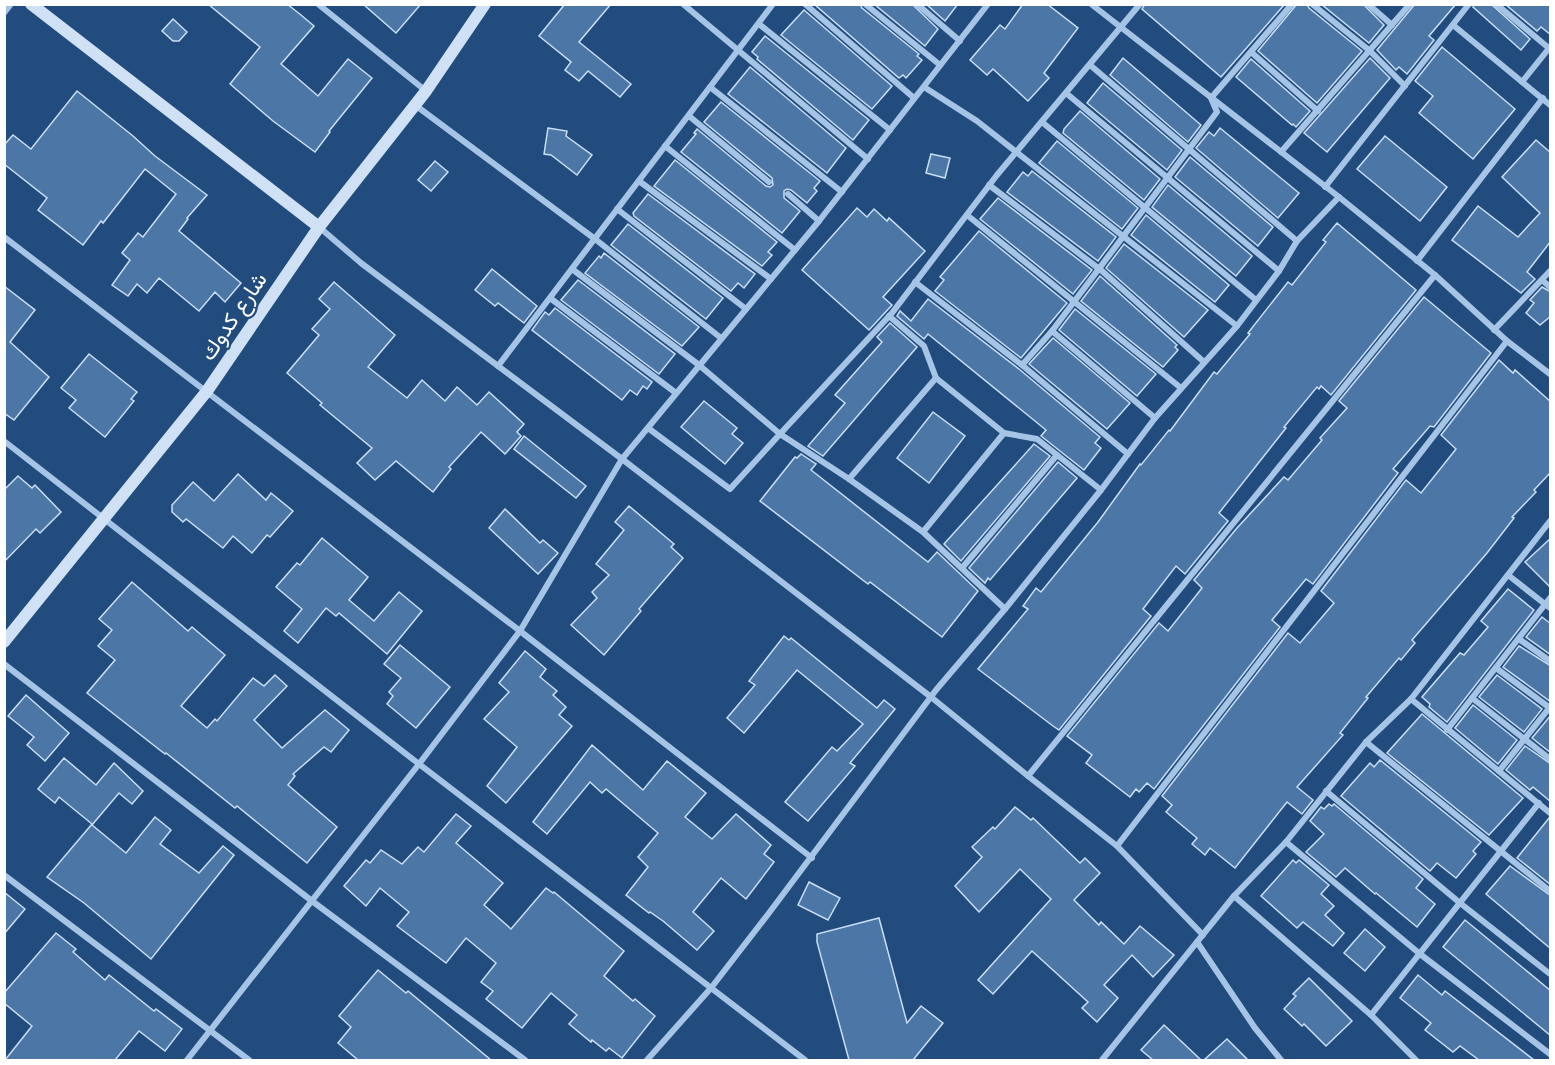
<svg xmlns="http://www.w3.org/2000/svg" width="1555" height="1065" viewBox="0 0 1555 1065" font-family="'Space Grotesk',Vazirmatn,sans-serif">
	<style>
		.building { fill: #4b76a6; stroke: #cadef5; stroke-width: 1.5 }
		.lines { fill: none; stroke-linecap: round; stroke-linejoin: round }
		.street { stroke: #a6c5e6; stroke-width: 6 }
		.secondary { stroke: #d0e1f5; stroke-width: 12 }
		.labels { text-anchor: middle; stroke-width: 4.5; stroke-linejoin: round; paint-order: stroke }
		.street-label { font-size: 22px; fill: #fff; stroke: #224c7d }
	</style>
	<rect width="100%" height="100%" fill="#224c7d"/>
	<g class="building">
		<path d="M208 4H287L301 15 314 26 281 64 318 96 348 59 372 78 329 131 330 132 315 152 273 121 230 84 260 47Z"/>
		<path d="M363 4H421L396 33Z"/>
		<path d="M565 4H611L579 42 631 84 620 97 588 71 579 81 565 70 571 62 539 36Z"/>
		<path d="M814 4H860L862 8 919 54 917 56 922 60 906 78 903 75 899 78Z"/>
		<path d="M874 4H912L938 29 925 46Z"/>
		<path d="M926 4H958L945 21Z"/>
		<path d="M1023 4H1047L1078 28 1044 73 1049 78 1028 101 993 69 987 75 970 60 1000 25 1005 29Z"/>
		<path d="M1145 4H1285L1221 77 1142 9Z"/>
		<path d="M1297 4H1307L1309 8 1362 51 1317 103 1258 51Z"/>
		<path d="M1321 4H1363L1384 25 1369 43Z"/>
		<path d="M1415 4H1456L1429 36 1434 40 1407 74 1399 67 1396 70 1377 50Z"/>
		<path d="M1474 4H1491L1530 39 1521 50 1473 7Z"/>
		<path d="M1505 4H1551V35L1541 27 1537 31Z"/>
		<path d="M804 10 892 86 872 109 781 35Z"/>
		<path d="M173 19 187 32 179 41H173L162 31Z"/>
		<path d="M765 36 869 120 853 140 757 59 758 57 752 52Z"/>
		<path d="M1442 47 1515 109 1473 159 1419 113 1433 96 1415 81Z"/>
		<path d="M1123 58 1201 125 1188 142 1110 75Z"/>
		<path d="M1370 58 1390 78 1327 152 1304 133Z"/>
		<path d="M1251 59 1310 111 1296 127 1293 124 1292 125 1236 77Z"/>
		<path d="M750 67 846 148 827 173 728 94Z"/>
		<path d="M1103 83 1182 150 1167 170 1087 103Z"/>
		<path d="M77 91 133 136 155 156 207 195 187 218 188 219 179 231 241 283 225 302 215 292 199 311 159 278 147 293 137 284 128 296 112 285 130 260 122 253 138 233 143 237 176 194 145 169 103 223 101 221 83 245 38 210 47 198 4 164V145L13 135 31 149Z"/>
		<path d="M721 102 820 181 814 188 817 191 807 203 791 190 787 189 784 191V198L800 211 782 233 681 152 696 134 694 133 697 129 766 186 770 187 773 185 772 178 704 122Z"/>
		<path d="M1080 111 1160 179 1144 200 1063 133 1064 129Z"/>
		<path d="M548 128 567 131 566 136 592 155 577 175 551 155 544 154Z"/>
		<path d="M1220 128 1299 193 1278 218 1196 148 1209 132 1214 136Z"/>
		<path d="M1385 136 1447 187 1420 221 1357 169Z"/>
		<path d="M1536 140 1551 153V241L1527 272 1535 279 1521 293 1452 240 1478 206 1518 237 1540 213 1502 177Z"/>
		<path d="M1057 141 1138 208 1122 229 1039 163Z"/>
		<path d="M931 154 950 158 945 178 926 173Z"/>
		<path d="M1190 157 1273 227 1258 246 1175 177Z"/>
		<path d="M675 160 777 242 768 252 772 255 762 266 654 186Z"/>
		<path d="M435 161 448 172 431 191 418 180Z"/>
		<path d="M1032 171 1116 237 1098 261 1007 192 1023 172 1028 176Z"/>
		<path d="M1168 185 1251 255 1252 256 1236 276 1152 207Z"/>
		<path d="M648 194 755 274 744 288 738 283 731 291 634 216 633 213Z"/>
		<path d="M998 198 1092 270 1073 294 980 219Z"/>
		<path d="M857 208 867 217 874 209 887 221 889 218 925 251 883 297 892 305 869 330 802 270Z"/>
		<path d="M1146 215 1229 285 1215 302 1131 235Z"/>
		<path d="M1337 223 1416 290 1331 395 1321 386 1319 389 1317 387 1284 427 1286 428 1219 513 1228 521 1185 574 1176 566 1143 609 1151 616 1059 730 1053 726 978 669 1028 609 1023 606 1036 588 1041 592 1098 522 1140 464 1141 465 1169 430 1170 431 1214 372 1217 374 1250 334 1248 333 1288 282 1292 285 1326 242 1323 240Z"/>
		<path d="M628 224 723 298 706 319 611 245Z"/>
		<path d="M979 231 1067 303 1021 358 935 291 944 280 940 277Z"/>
		<path d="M1124 244 1208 310 1184 337 1106 268Z"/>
		<path d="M604 253 699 327 682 346 585 273 599 256 601 258Z"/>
		<path d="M492 269 537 306 524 323 498 303 495 306 475 290Z"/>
		<path d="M1100 276 1177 345 1175 347 1178 350 1163 367 1081 301Z"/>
		<path d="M578 280 675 354 659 374 561 300Z"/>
		<path d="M334 282 395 335 368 367 407 398 422 380 445 401 457 387 477 405 489 392 524 424 517 432 521 436 505 454 481 432 449 467 451 469 433 492 396 461 375 480 357 463 372 448 320 405 322 403 287 373 319 335 312 329 330 309 319 299Z"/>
		<path d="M4 286 35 310 10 342 49 377 14 420 4 413Z"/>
		<path d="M1542 287 1551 292V316L1540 325 1526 313 1534 303 1530 300Z"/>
		<path d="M1424 297 1491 353 1434 427 1430 426 1393 469 1398 473 1313 584 1306 579 1272 620 1280 627 1154 789 1147 783 1139 792 1136 789 1130 797 1086 763 1092 755 1067 736 1159 623 1168 631 1202 588 1194 580 1237 528 1284 477 1288 480 1322 440 1320 438 1347 408 1339 401Z"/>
		<path d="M928 299 1019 369 1100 437 1095 443 1101 448 1084 470 1041 436 1046 430 928 334 924 339 897 316 900 311 911 321Z"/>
		<path d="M555 308 652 382 647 389 643 386 637 395 630 390 622 400 532 330 545 312 549 315Z"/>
		<path d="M1075 309 1156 374 1137 396 1059 330Z"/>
		<path d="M890 323 917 347 823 456 808 446 845 403 835 395 882 342 877 337Z"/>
		<path d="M1053 338 1130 403 1107 429 1029 364Z"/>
		<path d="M89 354 137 392 131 399 134 401 105 437 69 408 76 400 61 388Z"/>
		<path d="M1499 360 1513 373 1515 370 1551 402V472L1534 490 1536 492 1512 517 1514 518 1487 553 1412 640 1415 643 1401 660 1399 658 1366 697 1368 698 1340 733 1343 735 1297 787 1313 800 1302 814 1287 802 1235 868 1210 848 1205 855 1192 844 1197 838 1166 812 1172 805 1162 796 1288 633 1300 643 1334 603 1321 591 1406 480 1421 493 1456 449 1441 435Z"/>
		<path d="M704 401 737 428 732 434 743 443 725 464 681 427Z"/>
		<path d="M933 412 965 436 929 483 897 458Z"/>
		<path d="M524 436 586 486 576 498 514 449Z"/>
		<path d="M1034 444 1050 456 961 561 944 544Z"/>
		<path d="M801 454 816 464 811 470 928 562 937 552 978 591 942 637 870 582 868 584 760 501 795 457 797 458Z"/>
		<path d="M1058 462 1077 478 990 580 988 578 985 583 969 568Z"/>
		<path d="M238 474 266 500 271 493 293 511 270 537 267 535 252 553 233 536 223 548 186 519 183 522 172 512V505L193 482 214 501Z"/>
		<path d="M18 476 32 488 35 485 61 512 40 533 36 529 4 562V490Z"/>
		<path d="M629 506 674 544 671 547 683 558 639 609 641 611 604 655 571 625 597 598 592 592 609 575 596 564 624 530 615 522Z"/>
		<path d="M505 509 540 543 543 540 558 553 538 574 489 528Z"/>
		<path d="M322 538 368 577 349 600 374 621 399 592 422 611 387 654 339 613 336 616 326 608 298 643 284 631 302 609 276 587 297 563 300 565Z"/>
		<path d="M1551 538V588L1525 562Z"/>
		<path d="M132 582 188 631 192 627 225 655 181 706 207 728 215 719 217 721 253 678 264 686 275 675 287 686 254 720 282 748 325 710 349 730 331 752 324 747 293 774 295 776 288 785 337 827 307 863 237 806 235 808 166 753 165 754 87 693 115 660 98 646 112 630 99 619Z"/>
		<path d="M1508 589 1534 610 1447 722 1429 707 1430 704 1422 697 1460 653 1464 655 1488 627 1481 621Z"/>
		<path d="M1542 617 1551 624V655L1526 637Z"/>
		<path d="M784 636 789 640 791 638 877 708 884 700 895 709 850 763 855 766 808 821 785 802 832 747 837 751 863 724 797 670 744 733 727 718 755 685 749 681Z"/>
		<path d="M400 645 450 687 416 728 387 704 393 696 389 692 401 678 384 664Z"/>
		<path d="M1519 646 1551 666V702L1503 667Z"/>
		<path d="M525 651 546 669 540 677 557 691 553 695 566 707 559 715 572 726 506 803 487 786 517 747 484 719 509 692 499 683Z"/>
		<path d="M1497 675 1542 709 1524 732 1479 697Z"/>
		<path d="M26 695 69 733 45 761 27 745 34 737 8 716Z"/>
		<path d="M1473 705 1517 740 1498 764 1455 728Z"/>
		<path d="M1422 714 1523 798 1489 835 1387 753Z"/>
		<path d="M1551 715V753L1532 738Z"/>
		<path d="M592 745 643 790 667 761 706 793 685 817 712 839 736 814 771 845 764 854 774 862 746 899 721 878 693 912 714 931 697 950 663 921 650 912 649 913 626 895 648 867 638 857 658 833 606 789 602 793 590 782 547 834 533 822Z"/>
		<path d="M1525 746 1551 764V802L1533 787 1530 790 1506 770Z"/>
		<path d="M64 758 96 785 114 763 143 791 132 804 119 793 92 825 126 853 155 817 171 830 160 844 199 873 223 846 234 855 151 959 84 903 47 877 92 824 59 797 55 803 38 789Z"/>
		<path d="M1380 760 1481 842 1473 851 1476 854 1456 878 1437 863 1430 871 1341 796 1370 763 1374 767Z"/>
		<path d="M1329 804 1332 806 1334 804 1423 879 1416 888 1435 904 1417 927 1376 893 1375 894 1345 868 1336 877 1306 852 1324 834 1310 821 1321 807 1324 809Z"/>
		<path d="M1015 807 1031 820 1033 818 1080 863 1085 858 1100 873 1074 900 1099 925 1101 922 1124 944 1140 926 1174 955 1153 977 1132 955 1104 985 1118 998 1097 1022 1082 1008 1088 1002 1032 951 993 994 978 980 1051 899 1020 869 979 912 955 886 982 857 972 847 993 827 995 829Z"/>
		<path d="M456 814 471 826 456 843 503 883 484 905 511 929 546 888 553 893 554 892 624 951 604 976 633 1001 635 999 655 1016 622 1058 609 1048 606 1051 592 1040 591 1042 569 1024 577 1015 551 993 522 1028 486 999 493 991 481 982 496 963 466 938 446 963 397 926 409 912 380 888 366 906 344 886 366 860 370 863 381 850 402 864 418 847 424 852Z"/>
		<path d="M1549 818H1551V885L1517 858Z"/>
		<path d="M1293 860 1296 863 1299 860 1329 885 1321 894 1334 906 1325 915 1344 933 1333 946 1303 922 1297 928 1261 896Z"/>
		<path d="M1510 866 1551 896V949L1486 894Z"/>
		<path d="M809 882 840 898 828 920 798 905Z"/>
		<path d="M4 892 25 909 4 934Z"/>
		<path d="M879 918 907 1023 921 1006 943 1023 913 1060H849L817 942V934Z"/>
		<path d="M1465 920 1551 991V1036L1443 947Z"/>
		<path d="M1365 929 1385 947 1365 971 1344 953Z"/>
		<path d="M56 933 76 949 73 952 105 980 109 975 154 1011 156 1009 182 1029 165 1051 139 1031 115 1060H5L32 1026 4 1003V993Z"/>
		<path d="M378 970 406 993 408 991 491 1060H358L338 1043 351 1027 339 1016Z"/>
		<path d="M1418 975 1442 995 1445 991 1534 1060H1479L1460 1046 1453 1052 1425 1030 1431 1023 1400 998Z"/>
		<path d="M1309 978 1352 1021 1326 1046 1304 1024 1302 1026 1284 1009 1296 996 1293 994Z"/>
		<path d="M1164 1025 1201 1060H1153L1141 1050Z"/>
		<path d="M1227 1039 1248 1060H1204Z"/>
	</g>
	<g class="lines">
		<g class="street">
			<path d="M318 4 426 91"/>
			<path d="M683 4 868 159"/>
			<path d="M805 4 914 98"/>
			<path d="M865 4 940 65"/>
			<path d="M917 4 960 41"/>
			<path d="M1091 4 1339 197 1435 275 1507 341 1550 374"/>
			<path d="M1312 4 1370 51 1405 86"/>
			<path d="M1368 4 1392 25"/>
			<path d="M1496 4 1550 49"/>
			<path d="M4 13 11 4"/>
			<path d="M759 24 890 130"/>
			<path d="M1453 25 1550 105"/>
			<path d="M1251 52 1318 111"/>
			<path d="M1090 65 1297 241"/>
			<path d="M1522 82 1550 47"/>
			<path d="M710 87 842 192"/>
			<path d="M924 87 977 121 1237 326"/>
			<path d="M1066 93 1279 271"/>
			<path d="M415 105 595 239 721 338"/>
			<path d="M689 116 769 182"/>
			<path d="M1042 122 1256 300"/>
			<path d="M665 146 795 250"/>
			<path d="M1281 152 1410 4"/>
			<path d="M639 181 771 279"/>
			<path d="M989 185 1102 271 1204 362"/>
			<path d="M1325 187 1469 4"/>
			<path d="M788 194 819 221"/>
			<path d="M617 209 746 309"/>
			<path d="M967 215 1181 388"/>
			<path d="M319 227 361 263 622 459 931 697 1028 776 1117 846 1203 935"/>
			<path d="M4 237 520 631 812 858"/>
			<path d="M1417 261 1543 98"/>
			<path d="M572 269 699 365 780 434 730 489 648 428"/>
			<path d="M1542 280 1550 287"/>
			<path d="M915 282 1022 365 1052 331 1155 418"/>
			<path d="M550 298 676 393"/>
			<path d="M889 316 924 346 936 378"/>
			<path d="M1494 330 1550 271"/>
			<path d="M1052 331 1217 112 1211 98 1292 4"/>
			<path d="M1022 365 1128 454"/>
			<path d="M498 366 773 4"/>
			<path d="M1004 433 1037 439 1101 490"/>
			<path d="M4 441 419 764 805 1060"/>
			<path d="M849 479 780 434 892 313 997 175 1140 4"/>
			<path d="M923 532 1004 433 936 378 849 479 923 532 1005 609"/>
			<path d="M962 568 1057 455"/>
			<path d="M1508 575 1550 608"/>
			<path d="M1519 639 1550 661"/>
			<path d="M4 664 312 901 525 1060"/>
			<path d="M1496 668 1550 708"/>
			<path d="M1472 698 1550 759"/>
			<path d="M1411 699 1550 813"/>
			<path d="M1447 730 1550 598"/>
			<path d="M1366 742 1550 891"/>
			<path d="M1499 771 1550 707"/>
			<path d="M1028 776 1435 275"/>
			<path d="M1326 791 1460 903 1550 974"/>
			<path d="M1286 842 1420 954 1550 1054"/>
			<path d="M1117 846 1507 341"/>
			<path d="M4 875 249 1060"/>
			<path d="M1234 896 1371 1015 1416 1060"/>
			<path d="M1197 942 1255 1028 1281 1060"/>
			<path d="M1371 1015 1539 803"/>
			<path d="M187 1060 419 764 520 631 622 459 819 221 988 4"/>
			<path d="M647 1060 711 988 769 913 936 690 1005 609 1101 490 1155 418 1237 326 1279 271 1297 241 1339 197"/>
			<path d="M1102 1060 1234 896 1286 842 1366 742 1411 699 1550 521"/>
		</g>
		<g class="secondary">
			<path d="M31 4 319 227"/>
			<path d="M4 642 207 391 319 227 426 91 485 4"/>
		</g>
	</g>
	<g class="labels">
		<g class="street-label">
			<text transform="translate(233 316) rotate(-56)" y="8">شارع كدوك</text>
		</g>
	</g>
	<rect width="1555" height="1065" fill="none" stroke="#ffffff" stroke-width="12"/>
</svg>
